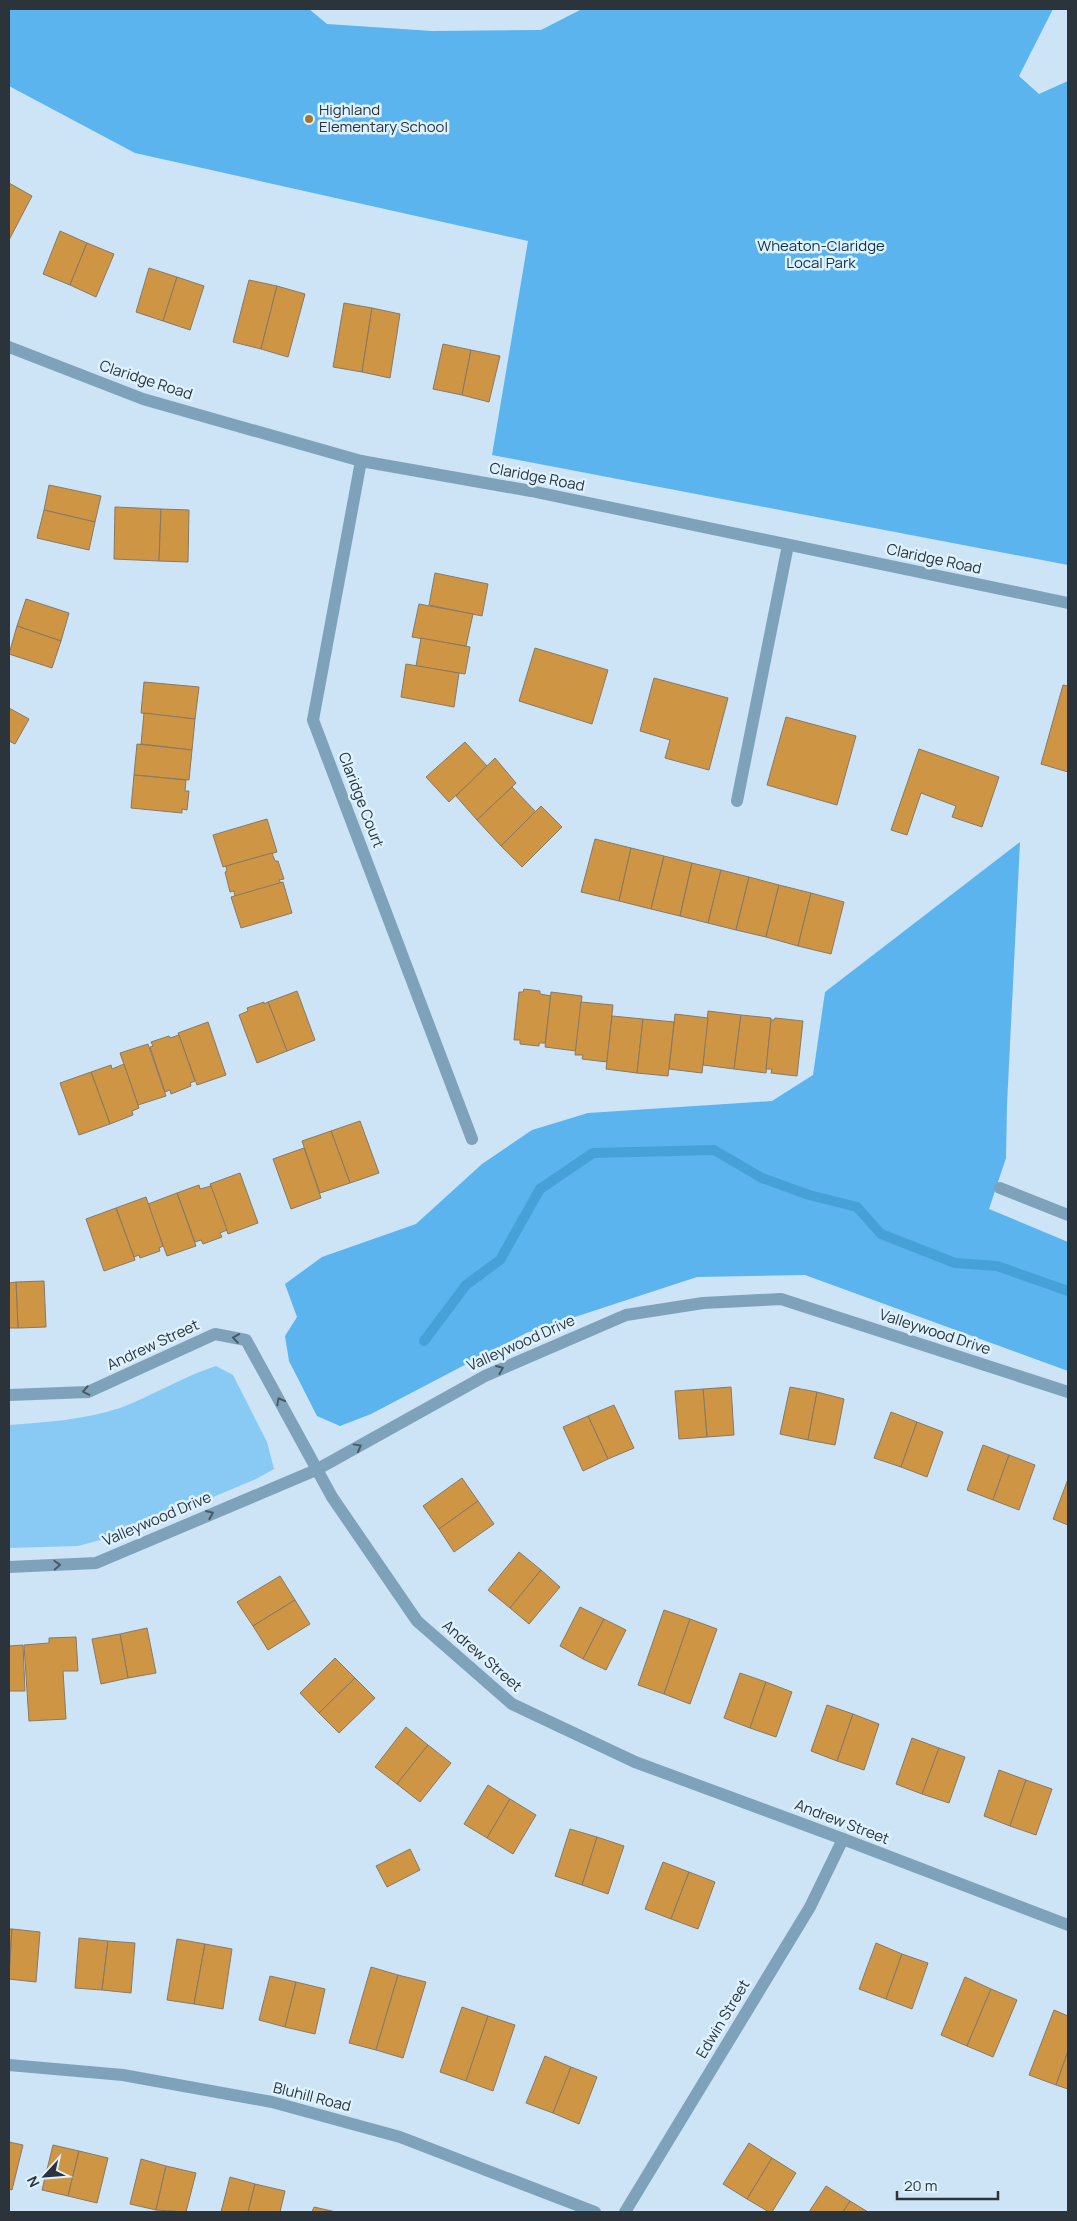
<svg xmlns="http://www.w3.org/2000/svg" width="1077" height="2221" viewBox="0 0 1077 2221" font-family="Manrope,sans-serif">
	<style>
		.green { fill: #89caf5 }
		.forest { fill: #5bb4ed }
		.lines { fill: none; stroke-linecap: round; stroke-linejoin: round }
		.stream { stroke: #47a1d9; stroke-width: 10 }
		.building { fill: #ce9545; stroke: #887865 }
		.service { stroke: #7fa2bb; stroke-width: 12 }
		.minor { stroke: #7fa2bb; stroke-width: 12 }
		.tertiary { stroke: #7fa2bb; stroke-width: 12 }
		.oneway { stroke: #485a68 }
		.poi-dot { fill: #a7752b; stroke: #ddf1fe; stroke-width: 2 }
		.labels { text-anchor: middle; stroke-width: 5; stroke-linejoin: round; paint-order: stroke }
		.poi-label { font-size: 15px; fill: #2b343b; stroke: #ddf1fe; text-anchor: start }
		.park-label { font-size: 15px; fill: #0c334a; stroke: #ddf1fe }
		.street-label { font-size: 15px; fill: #2b343b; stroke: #ddf1fe }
	</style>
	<rect width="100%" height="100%" fill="#cce4f5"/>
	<path class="green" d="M216 1366 233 1375 267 1442 274 1469 256 1479 130 1532 78 1546 9 1548V1425C46 1422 84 1420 120 1408 152 1396 182 1377 216 1366Z"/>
	<g class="forest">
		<path d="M9 9H309L327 24 432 31 541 30 582 9H1053L1019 76 1039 94 1068 81V565L492 455 528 241 135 153 9 86Z"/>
		<path d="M1020 842 1007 1105 1006 1158 989 1209 1068 1242V1371L805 1275 697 1277 526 1333 371 1414 340 1426 317 1416 289 1361 285 1336 297 1317 285 1284 322 1257 416 1224 482 1164 532 1130 588 1113 772 1101 813 1075 825 992Z"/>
	</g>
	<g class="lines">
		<path class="stream" d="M424 1341 466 1285 500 1260 540 1189 593 1153 714 1150 762 1178 809 1195 857 1207 881 1234 955 1263 997 1266 1068 1291"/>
	</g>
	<g class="building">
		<path d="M9 183 32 196 9 240Z"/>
		<path d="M60 231 87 243 70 285 43 274Z"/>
		<path d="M87 243 114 254 96 297 70 285Z"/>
		<path d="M149 268 177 277 163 321 136 312Z"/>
		<path d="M177 277 204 286 190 330 163 321Z"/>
		<path d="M249 280 277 286 261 349 233 342Z"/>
		<path d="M277 286 305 294 288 357 261 349Z"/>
		<path d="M344 303 372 308 362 372 333 367Z"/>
		<path d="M372 308 400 314 390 378 362 372Z"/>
		<path d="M443 344 471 350 462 395 433 389Z"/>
		<path d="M471 350 500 356 489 402 462 395Z"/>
		<path d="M49 485 101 496 95 522 44 510Z"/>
		<path d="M115 507 161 509 159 561 114 559Z"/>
		<path d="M161 509 189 510 188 562 159 561Z"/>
		<path d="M44 510 95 522 89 550 37 538Z"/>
		<path d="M435 573 488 584 482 616 429 605Z"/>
		<path d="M26 599 69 613 61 641 17 626Z"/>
		<path d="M419 604 473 614 466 646 412 637Z"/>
		<path d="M17 626 61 641 52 668 9 654Z"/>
		<path d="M421 638 470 647 465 674 416 666Z"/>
		<path d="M535 648 608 670 592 724 519 701Z"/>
		<path d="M406 664 459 673 454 707 401 697Z"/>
		<path d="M654 678 728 698 709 770 665 758 670 740 640 731Z"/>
		<path d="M144 682 199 687 195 719 141 713Z"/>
		<path d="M1063 685 1068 686V772L1041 764Z"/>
		<path d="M9 708 29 719 15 744 9 741Z"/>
		<path d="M144 713 195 719 192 750 141 744Z"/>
		<path d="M786 717 856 736 837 805 767 785Z"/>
		<path d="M465 742 487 766 449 802 426 777Z"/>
		<path d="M137 744 192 750 189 780 134 775Z"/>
		<path d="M919 749 999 777 982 827 952 817 956 806 921 793 907 835 891 830Z"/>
		<path d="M495 758 516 783 477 820 456 796Z"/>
		<path d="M134 775 186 780 185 791H189L187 810 182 809V813L131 808Z"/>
		<path d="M512 787 536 812 501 846 477 820Z"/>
		<path d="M541 806 562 827 522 867 501 846Z"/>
		<path d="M267 819 277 852 223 867 213 835Z"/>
		<path d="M595 839 631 848 619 901 581 892Z"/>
		<path d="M631 848 664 856 651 909 619 901Z"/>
		<path d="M272 853 275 861H278L284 879 279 880 281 883 235 897 234 891 230 892 225 872 227 871 226 866Z"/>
		<path d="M664 856 692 863 680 916 651 909Z"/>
		<path d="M692 863 721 870 708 923 680 916Z"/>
		<path d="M721 870 749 877 736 930 708 923Z"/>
		<path d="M749 877 779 885 766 937 736 930Z"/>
		<path d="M283 882 292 913 241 928 231 897Z"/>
		<path d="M779 885 811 893 798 946 766 937Z"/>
		<path d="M811 893 844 902 831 954 798 946Z"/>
		<path d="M524 989 540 991V994L551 996 545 1043H539V1046L520 1044V1040H514L519 992H523Z"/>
		<path d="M297 991 315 1040 287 1051 268 1002Z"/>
		<path d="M551 992 582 996 576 1051 545 1047Z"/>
		<path d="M264 1002V1004L268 1002 287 1051 257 1063 239 1015 248 1011 247 1008Z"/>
		<path d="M581 1002 613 1005 607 1062 582 1059 583 1055H575Z"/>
		<path d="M708 1011 741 1015 734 1069 703 1065Z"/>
		<path d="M675 1014 708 1018 702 1073 669 1069Z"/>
		<path d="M741 1015 771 1018 766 1073 734 1069Z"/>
		<path d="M612 1016 643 1019 637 1073 606 1069Z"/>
		<path d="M775 1018 803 1021 797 1076 771 1073 772 1069H766L771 1020H774Z"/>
		<path d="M643 1019 674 1022 668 1076 637 1073Z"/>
		<path d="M208 1022 226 1075 197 1085 178 1033Z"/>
		<path d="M179 1035 195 1081 190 1083 191 1086 171 1094 170 1090 165 1092 150 1047 153 1046 151 1042 169 1036 170 1038Z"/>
		<path d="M148 1044 166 1096 138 1105 120 1053Z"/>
		<path d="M124 1064 139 1108 132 1111 133 1115 110 1124 91 1072 111 1065 112 1069Z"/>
		<path d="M91 1072 110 1124 79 1135 60 1083Z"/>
		<path d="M360 1121 379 1173 350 1183 331 1131Z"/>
		<path d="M331 1131 350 1183 320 1193 302 1141Z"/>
		<path d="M304 1148 321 1198 291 1209 273 1159Z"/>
		<path d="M240 1173 258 1223 228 1234 210 1184Z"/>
		<path d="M199 1185 200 1189 211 1186 227 1230 220 1233 222 1237 203 1244 201 1240 195 1242 177 1193Z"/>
		<path d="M177 1193 196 1246 167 1256 148 1204Z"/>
		<path d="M146 1197 163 1246 159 1248 160 1251 140 1258 139 1255 134 1257 116 1208Z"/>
		<path d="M116 1208 135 1260 104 1271 86 1219Z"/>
		<path d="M44 1281 46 1327 18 1328 16 1282Z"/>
		<path d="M16 1282 18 1328H9V1283Z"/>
		<path d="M731 1387 734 1435 707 1437 703 1389Z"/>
		<path d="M790 1387 817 1392 808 1440 780 1434Z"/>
		<path d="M703 1389 707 1437 679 1439 675 1391Z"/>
		<path d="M817 1392 844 1399 835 1445 808 1440Z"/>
		<path d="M614 1405 634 1448 608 1459 588 1416Z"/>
		<path d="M891 1412 917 1422 901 1467 874 1458Z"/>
		<path d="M588 1416 608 1459 583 1471 563 1427Z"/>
		<path d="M917 1422 943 1432 927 1477 901 1467Z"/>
		<path d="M983 1445 1009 1455 993 1500 967 1490Z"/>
		<path d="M1009 1455 1035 1465 1019 1510 993 1500Z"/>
		<path d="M462 1478 478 1501 439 1529 423 1506Z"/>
		<path d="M1068 1479V1525L1053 1519Z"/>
		<path d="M478 1501 494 1524 454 1552 439 1529Z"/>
		<path d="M519 1552 541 1570 510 1608 488 1590Z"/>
		<path d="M541 1570 560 1587 529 1624 510 1608Z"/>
		<path d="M280 1576 295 1600 253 1626 237 1602Z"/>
		<path d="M295 1600 310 1624 268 1650 253 1626Z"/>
		<path d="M580 1607 604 1619 583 1659 560 1646Z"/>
		<path d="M664 1610 690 1619 664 1694 638 1685Z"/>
		<path d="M604 1619 626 1630 606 1670 583 1659Z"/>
		<path d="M690 1619 717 1629 690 1704 664 1694Z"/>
		<path d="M147 1628 156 1673 128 1678 120 1634Z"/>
		<path d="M120 1634 128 1678 101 1684 92 1639Z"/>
		<path d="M76 1637 78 1671H63L66 1719 29 1721 24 1645 49 1643V1638Z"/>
		<path d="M23 1645 25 1691H9V1646Z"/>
		<path d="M335 1658 355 1678 319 1713 300 1693Z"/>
		<path d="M740 1673 766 1682 750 1728 724 1718Z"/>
		<path d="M355 1678 375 1698 339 1733 319 1713Z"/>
		<path d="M766 1682 792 1692 776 1737 750 1728Z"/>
		<path d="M827 1705 853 1714 837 1761 811 1751Z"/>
		<path d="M853 1714 879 1724 864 1770 837 1761Z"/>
		<path d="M406 1727 428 1745 397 1784 375 1767Z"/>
		<path d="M912 1738 939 1748 922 1794 896 1784Z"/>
		<path d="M428 1745 451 1763 420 1802 397 1784Z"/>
		<path d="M939 1748 965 1757 949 1803 922 1794Z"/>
		<path d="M999 1770 1026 1780 1010 1826 984 1816Z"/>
		<path d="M1026 1780 1052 1789 1036 1835 1010 1826Z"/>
		<path d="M488 1785 510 1799 487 1838 464 1824Z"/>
		<path d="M510 1799 536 1815 513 1854 487 1838Z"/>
		<path d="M570 1829 597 1837 582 1885 555 1876Z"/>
		<path d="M597 1837 624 1846 608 1894 582 1885Z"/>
		<path d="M410 1849 420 1870 387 1887 376 1866Z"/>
		<path d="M663 1862 689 1872 671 1919 645 1909Z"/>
		<path d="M689 1872 715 1882 698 1929 671 1919Z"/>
		<path d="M9 1929H12L9 1971Z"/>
		<path d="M12 1929 40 1932 36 1982 9 1979Z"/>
		<path d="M79 1938 108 1941 102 1990 75 1988Z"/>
		<path d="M177 1939 205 1944 194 2004 167 2000Z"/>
		<path d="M108 1941 135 1943 131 1993 102 1990Z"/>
		<path d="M876 1943 902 1954 886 1999 859 1989Z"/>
		<path d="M205 1944 232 1949 223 2009 194 2004Z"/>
		<path d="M902 1954 928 1963 912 2009 886 1999Z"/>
		<path d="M371 1967 398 1975 376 2050 349 2043Z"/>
		<path d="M398 1975 426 1982 403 2058 376 2050Z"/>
		<path d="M270 1976 296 1982 285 2027 259 2020Z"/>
		<path d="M965 1977 991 1989 967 2046 941 2035Z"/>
		<path d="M296 1982 325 1989 315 2034 285 2027Z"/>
		<path d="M991 1989 1017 2000 993 2057 967 2046Z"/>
		<path d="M462 2007 488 2016 466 2081 440 2072Z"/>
		<path d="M1054 2010 1068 2016V2051L1056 2085 1029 2075Z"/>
		<path d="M488 2016 515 2025 493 2091 466 2081Z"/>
		<path d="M1068 2051V2089L1056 2085Z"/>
		<path d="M545 2056 571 2067 553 2113 526 2103Z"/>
		<path d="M571 2067 597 2077 579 2124 553 2113Z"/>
		<path d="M9 2142 23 2145 12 2190 9 2189Z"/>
		<path d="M749 2143 772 2158 747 2199 723 2184Z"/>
		<path d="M53 2145 79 2151 68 2196 42 2190Z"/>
		<path d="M79 2151 108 2158 97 2203 68 2196Z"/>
		<path d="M772 2158 796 2173 772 2212H769L747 2199Z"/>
		<path d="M141 2159 166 2166 156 2210 130 2204Z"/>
		<path d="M166 2166 196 2173 186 2212 156 2210Z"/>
		<path d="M230 2177 255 2184 248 2212H221Z"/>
		<path d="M255 2184 285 2191 280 2212H248Z"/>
		<path d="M826 2186 850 2201 843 2212H809Z"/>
		<path d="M850 2201 868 2212H843Z"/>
		<path d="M314 2207 336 2212H312Z"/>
	</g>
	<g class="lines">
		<g class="service">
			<path d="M737 801 788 545"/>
			<path d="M1000 1188 1068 1215"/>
		</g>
		<g class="minor">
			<path d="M9 347 143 399 361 461 531 491 1068 603"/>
			<path d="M361 461 313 720 472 1139"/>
			<path d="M9 1395 88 1392 215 1334 246 1340 332 1497 417 1621 512 1704 635 1762 843 1839 1068 1925"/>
			<path d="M9 1567 96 1563 316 1470 485 1376 626 1315 703 1303 781 1299 1068 1392"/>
			<path d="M625 2212 810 1907 843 1839"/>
		</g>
		<path class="tertiary" d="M9 2065 123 2075 272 2102 400 2137 595 2212"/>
	</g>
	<defs><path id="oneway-chevron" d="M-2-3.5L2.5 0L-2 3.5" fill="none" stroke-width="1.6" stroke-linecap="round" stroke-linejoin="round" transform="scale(1.25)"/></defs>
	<g class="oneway">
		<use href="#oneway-chevron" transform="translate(236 1338) rotate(-171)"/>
		<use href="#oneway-chevron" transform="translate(500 1369) rotate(-23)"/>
		<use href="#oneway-chevron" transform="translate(86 1391) rotate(169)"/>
		<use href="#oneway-chevron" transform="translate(280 1401) rotate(-118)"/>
		<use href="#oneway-chevron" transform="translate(358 1447) rotate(-29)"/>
		<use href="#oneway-chevron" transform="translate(210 1514) rotate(-23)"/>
		<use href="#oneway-chevron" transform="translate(57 1565) rotate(-3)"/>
	</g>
	<circle class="poi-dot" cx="309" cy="119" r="5"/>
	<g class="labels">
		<g class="poi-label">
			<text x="319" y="115">Highland<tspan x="319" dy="17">Elementary School</tspan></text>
		</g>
		<g class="park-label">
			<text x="821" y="251">Wheaton-Claridge<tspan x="821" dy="17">Local Park</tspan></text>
		</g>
		<g class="street-label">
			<text transform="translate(146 380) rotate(18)" y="5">Claridge Road</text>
			<text transform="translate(537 477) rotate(11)" y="5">Claridge Road</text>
			<text transform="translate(934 559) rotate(12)" y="5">Claridge Road</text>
			<text transform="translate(361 800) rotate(69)" y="5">Claridge Court</text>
			<text transform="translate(935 1332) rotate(18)" y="5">Valleywood Drive</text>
			<text transform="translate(521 1343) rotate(-24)" y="5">Valleywood Drive</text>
			<text transform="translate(153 1345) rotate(-25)" y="5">Andrew Street</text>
			<text transform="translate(157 1519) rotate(-23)" y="5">Valleywood Drive</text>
			<text transform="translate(482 1656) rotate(41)" y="5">Andrew Street</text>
			<text transform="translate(842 1822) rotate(21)" y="5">Andrew Street</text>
			<text transform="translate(723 2019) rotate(-59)" y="5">Edwin Street</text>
			<text transform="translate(312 2097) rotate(14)" y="5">Bluhill Road</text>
		</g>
	</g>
	<rect width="1077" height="2221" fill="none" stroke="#2b343b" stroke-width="20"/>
	<g transform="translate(45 2176) rotate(244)" stroke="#ddf1fe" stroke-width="4" paint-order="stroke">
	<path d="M0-4L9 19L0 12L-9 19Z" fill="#2b343b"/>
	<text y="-8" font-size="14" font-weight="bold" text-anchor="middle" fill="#2b343b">N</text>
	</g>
	<path d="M897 2191v8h101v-8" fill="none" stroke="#2b343b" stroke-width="2.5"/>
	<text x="904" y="2191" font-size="15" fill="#2b343b" stroke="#ddf1fe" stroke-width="4" paint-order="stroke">20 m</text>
</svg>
